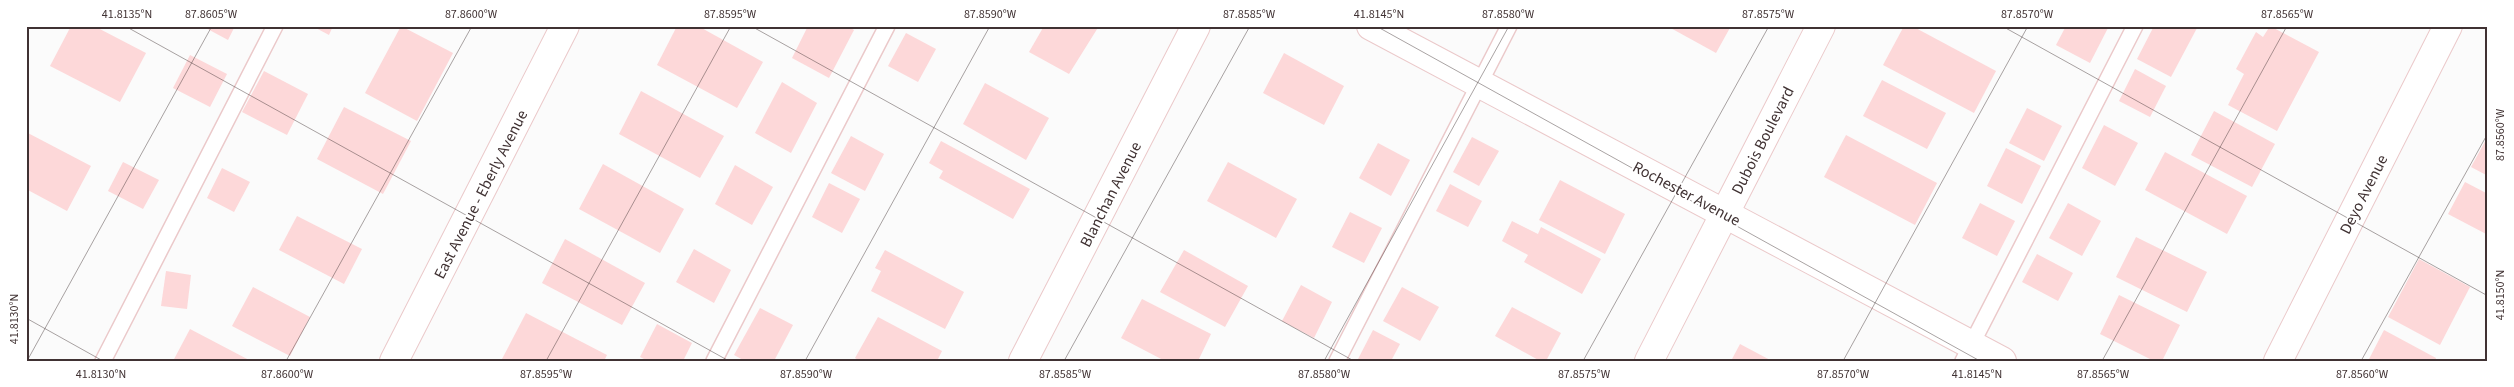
<svg xmlns="http://www.w3.org/2000/svg" width="2514" height="387" viewBox="0 0 2514 387" font-family="'Source Sans 3',sans-serif">
	<style>
		.building { fill: #fdd8d9 }
		.lines { fill: none; stroke-linecap: round; stroke-linejoin: round }
		.service-casing { stroke: #ebc9ca; stroke-width: 18 }
		.minor-casing { stroke: #ebc9ca; stroke-width: 30 }
		.secondary-casing { stroke: #ebc9ca; stroke-width: 30 }
		.service { stroke: #fff; stroke-width: 15 }
		.minor { stroke: #fff; stroke-width: 28 }
		.secondary { stroke: #fff; stroke-width: 28 }
		.ticks { fill: none; stroke: #403233; stroke-width: 1; stroke-opacity: 0.45 }
		.labels { text-anchor: middle; stroke-width: 4; stroke-linejoin: round; paint-order: stroke }
		.street-label { font-size: 16px; fill: #403233; stroke: #fff }
		.neatline { fill: none; stroke: #403233; stroke-width: 2 }
		.ticks-label { font-size: 12px; text-anchor: middle; fill: #403233 }
	</style>
	<rect width="100%" height="100%" fill="#fbfbfb"/>
	<g class="building">
		<path d="M71 26H94L146 53 120 102 50 66Z"/>
		<path d="M202 26H235L228 40Z"/>
		<path d="M312 26H333L329 35Z"/>
		<path d="M401 26 453 53 417 121 365 93Z"/>
		<path d="M677 26H698L763 62 737 108 657 65Z"/>
		<path d="M808 26H847L854 30 829 78 792 58Z"/>
		<path d="M1044 26H1099L1069 74 1029 52Z"/>
		<path d="M1667 26H1731L1716 53Z"/>
		<path d="M1904 26H1912L1996 71 1974 113 1883 65Z"/>
		<path d="M2066 26 2108 28 2090 63 2056 45Z"/>
		<path d="M2154 26 2197 28 2171 77 2137 59Z"/>
		<path d="M2270 26 2319 52 2277 131 2228 105 2244 74 2236 69 2256 32 2263 37Z"/>
		<path d="M906 33 936 49 918 82 888 66Z"/>
		<path d="M1284 53 1344 86 1324 125 1263 93Z"/>
		<path d="M190 55 227 74 210 107 173 88Z"/>
		<path d="M2135 69 2166 86 2150 117 2119 101Z"/>
		<path d="M264 71 308 94 287 135 242 112Z"/>
		<path d="M1882 80 1946 113 1927 149 1863 116Z"/>
		<path d="M782 82 817 103 791 153 755 133Z"/>
		<path d="M985 83 1049 118 1026 160 963 124Z"/>
		<path d="M641 91 724 136 700 178 619 134Z"/>
		<path d="M344 107 411 141 383 194 317 159Z"/>
		<path d="M2027 108 2062 126 2044 161 2009 143Z"/>
		<path d="M2214 111 2275 144 2252 187 2191 155Z"/>
		<path d="M2104 125 2138 143 2115 186 2082 168Z"/>
		<path d="M26 132 91 166 67 211 26 189Z"/>
		<path d="M1846 135 1937 183 1915 225 1824 177Z"/>
		<path d="M851 136 884 154 865 191 831 173Z"/>
		<path d="M2488 136V176L2471 167Z"/>
		<path d="M1472 137 1499 151 1479 186 1453 172Z"/>
		<path d="M941 141 1030 189 1013 219 939 178 943 171 929 163Z"/>
		<path d="M1378 143 1410 160 1391 196 1359 178Z"/>
		<path d="M2006 148 2041 166 2022 204 1987 186Z"/>
		<path d="M2165 152 2247 196 2227 234 2145 190Z"/>
		<path d="M123 162 159 180 143 209 108 191Z"/>
		<path d="M1228 162 1297 199 1276 238 1207 201Z"/>
		<path d="M603 164 684 209 660 253 579 209Z"/>
		<path d="M735 165 773 187 752 225 715 204Z"/>
		<path d="M222 168 250 182 234 212 207 198Z"/>
		<path d="M1560 180 1625 214 1605 254 1539 220Z"/>
		<path d="M2465 182 2488 194V235L2448 214Z"/>
		<path d="M829 183 860 199 842 233 812 217Z"/>
		<path d="M1450 184 1482 201 1468 227 1436 211Z"/>
		<path d="M1980 203 2015 221 1997 256 1962 238Z"/>
		<path d="M2068 203 2101 221 2082 256 2049 238Z"/>
		<path d="M1350 212 1382 228 1364 263 1332 247Z"/>
		<path d="M297 216 362 249 344 284 279 250Z"/>
		<path d="M1512 221 1538 234 1541 227 1601 259 1582 294 1524 262 1528 255 1502 241Z"/>
		<path d="M2136 237 2207 272 2187 312 2116 277Z"/>
		<path d="M565 239 645 283 622 325 542 283Z"/>
		<path d="M694 249 731 270 714 303 676 282Z"/>
		<path d="M885 250 964 292 945 329 871 291 881 271 875 268Z"/>
		<path d="M1184 250 1248 286 1225 327 1160 292Z"/>
		<path d="M2037 254 2073 273 2058 301 2022 282Z"/>
		<path d="M2419 259 2470 287 2440 345 2388 317Z"/>
		<path d="M166 271 191 275 187 309 161 306Z"/>
		<path d="M1301 285 1332 302 1314 338 1282 321Z"/>
		<path d="M253 287 310 317 290 356 232 326Z"/>
		<path d="M1402 287 1439 307 1420 341 1383 321Z"/>
		<path d="M2119 295 2180 325 2162 361H2154L2100 334Z"/>
		<path d="M1142 299 1211 334 1198 361H1165L1121 338Z"/>
		<path d="M1512 307 1561 333 1546 361H1540L1495 336Z"/>
		<path d="M760 308 793 325 774 361H745L734 355Z"/>
		<path d="M526 313 607 355 604 361H506L502 359Z"/>
		<path d="M878 317 942 351 937 361H860L855 358Z"/>
		<path d="M657 324 692 343 683 361H648L640 357Z"/>
		<path d="M190 329 251 361H173Z"/>
		<path d="M1373 330 1400 344 1391 361H1357Z"/>
		<path d="M2384 330 2436 358 2435 361H2368Z"/>
		<path d="M1740 344 1772 361H1731Z"/>
	</g>
	<g class="lines">
		<defs>
			<g id="service">
				<path d="M103 361 275 26"/>
				<path d="M714 361 887 26"/>
				<path d="M1337 361 1509 26"/>
				<path d="M1963 361 2135 26"/>
			</g>
			<g id="minor">
				<path d="M1371 26 2002 361"/>
				<path d="M1023 361 1196 26"/>
				<path d="M1649 361 1821 26"/>
				<path d="M2278 361 2448 26"/>
			</g>
			<path id="secondary" d="M394 361 565 26"/>
		</defs>
		<use href="#service" class="service-casing"/>
		<use href="#minor" class="minor-casing"/>
		<use href="#secondary" class="secondary-casing"/>
		<use href="#service" class="service"/>
		<use href="#minor" class="minor"/>
		<use href="#secondary" class="secondary"/>
	</g>
	<path class="ticks" d="M125 26 729 361M751 26 1354 361M1376 26 1980 361M2002 26 2488 296M26 318 103 361M27 361 212 26M286 361 472 26M546 361 731 26M805 361 990 26M1064 361 1250 26M1324 361 1509 26M1583 361 1769 26M1843 361 2028 26M2102 361 2287 26M2361 361 2488 133"/>
	<g class="labels">
		<g class="street-label">
			<text transform="translate(1762 140) rotate(-63)" y="6">Dubois Boulevard</text>
			<text transform="translate(1687 193) rotate(28)" y="6">Rochester Avenue</text>
			<text transform="translate(480 194) rotate(-63)" y="6">East Avenue - Eberly Avenue</text>
			<text transform="translate(1110 194) rotate(-63)" y="6">Blanchan Avenue</text>
			<text transform="translate(2363 194) rotate(-63)" y="6">Deyo Avenue</text>
		</g>
	</g>
	<rect width="2514" height="387" fill="none" stroke="#ffffff" stroke-width="55"/>
	<rect x="28" y="28" width="2458" height="332" class="neatline"/>
	<g class="ticks-label">
		<text x="127" y="18">41.8135°N</text>
		<text x="211" y="18">87.8605°W</text>
		<text x="471" y="18">87.8600°W</text>
		<text x="730" y="18">87.8595°W</text>
		<text x="990" y="18">87.8590°W</text>
		<text x="1249" y="18">87.8585°W</text>
		<text x="1379" y="18">41.8145°N</text>
		<text x="1508" y="18">87.8580°W</text>
		<text x="1768" y="18">87.8575°W</text>
		<text x="2027" y="18">87.8570°W</text>
		<text x="2287" y="18">87.8565°W</text>
		<text transform="translate(2500 135) rotate(-90)" y="4">87.8560°W</text>
		<text transform="translate(2500 295) rotate(-90)" y="4">41.8150°N</text>
		<text transform="translate(14 319) rotate(-90)" y="4">41.8130°N</text>
		<text x="101" y="378">41.8130°N</text>
		<text x="287" y="378">87.8600°W</text>
		<text x="546" y="378">87.8595°W</text>
		<text x="806" y="378">87.8590°W</text>
		<text x="1065" y="378">87.8585°W</text>
		<text x="1324" y="378">87.8580°W</text>
		<text x="1584" y="378">87.8575°W</text>
		<text x="1843" y="378">87.8570°W</text>
		<text x="1977" y="378">41.8145°N</text>
		<text x="2103" y="378">87.8565°W</text>
		<text x="2362" y="378">87.8560°W</text>
	</g>
</svg>
